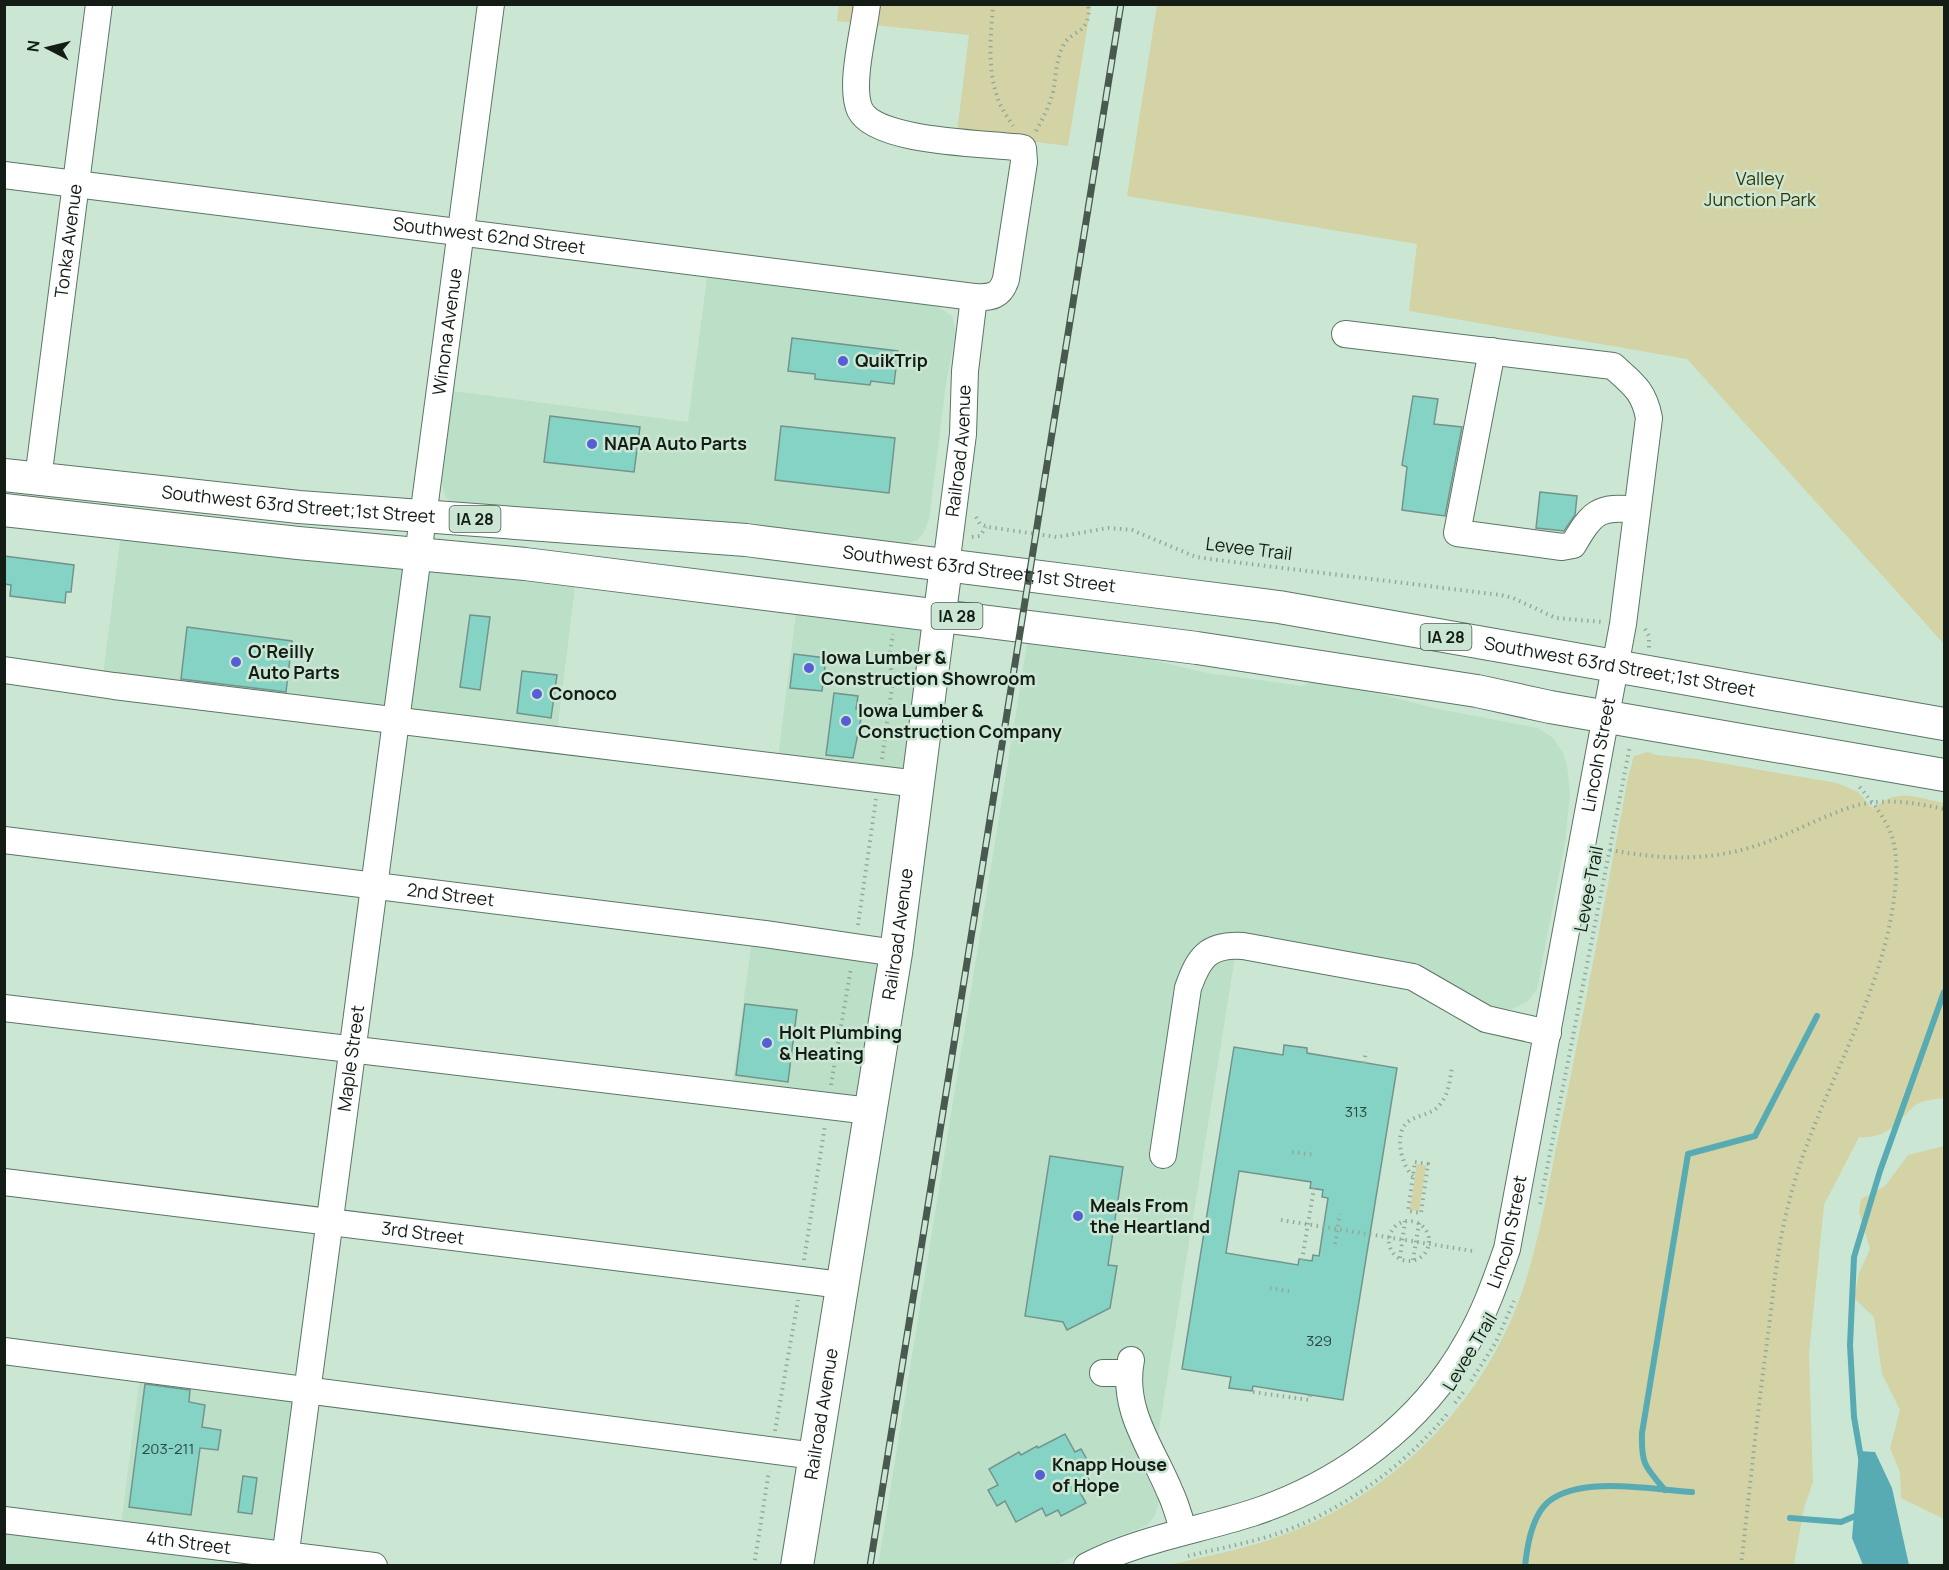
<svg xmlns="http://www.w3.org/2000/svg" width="1949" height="1570" viewBox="0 0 1949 1570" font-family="Manrope,sans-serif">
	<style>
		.built { fill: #bbdfc7 }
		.green { fill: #d3d3a5 }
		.water { fill: #59abb3 }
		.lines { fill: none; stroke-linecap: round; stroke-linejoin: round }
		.stream { stroke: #59abb3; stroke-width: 6 }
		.building { fill: #85d3c4; stroke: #72948d; stroke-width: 1.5; fill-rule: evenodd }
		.minor-casing { stroke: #5b7564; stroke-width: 28 }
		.major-casing { stroke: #5b7564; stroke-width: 34 }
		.path { stroke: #93aa9b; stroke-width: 4; stroke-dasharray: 1.5 4.5; stroke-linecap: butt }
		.minor { stroke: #fff; stroke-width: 26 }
		.major { stroke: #fff; stroke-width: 32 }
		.rail-casing { stroke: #4a594f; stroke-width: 7 }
		.rail { stroke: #cbe7d4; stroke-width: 4.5; stroke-dasharray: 14; stroke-linecap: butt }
		.poi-dot { fill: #565ed5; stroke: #cbe7d4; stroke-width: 2 }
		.labels { text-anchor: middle; stroke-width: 5; stroke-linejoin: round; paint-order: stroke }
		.number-label { font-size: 15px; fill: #304a42 }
		.shield { fill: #cbe7d4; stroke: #4a5a4f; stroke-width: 1.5 }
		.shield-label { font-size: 16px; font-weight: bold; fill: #131d16 }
		.park-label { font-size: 18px; fill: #363503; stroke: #cbe7d4 }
		.street-label { font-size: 18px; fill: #131d16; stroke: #cbe7d4 }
		.poi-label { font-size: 18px; font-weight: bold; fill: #131d16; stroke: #cbe7d4; text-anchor: start }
	</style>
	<rect width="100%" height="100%" fill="#cbe7d4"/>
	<g class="built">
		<path d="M707 278 937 306 952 316 956 332 946 384 929 520 923 534 917 540 904 545 453 504 445 496 441 481 453 391 688 422Z"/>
		<path d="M122 525 577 570 556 741 102 684Z"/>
		<path d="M798 597 940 614 918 784 777 767Z"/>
		<path d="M1028 638 1103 648 1207 673 1303 686 1313 680H1325L1438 709 1538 728 1553 738 1562 751 1567 765 1570 794 1565 843 1537 989 1527 1002 1512 1009 1493 1008 1412 965 1239 932 1151 1479 1159 1500 1155 1516 1146 1526 1108 1540 1057 1565 878 1566Z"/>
		<path d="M753 932 896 953 870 1111 731 1095Z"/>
		<path d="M141 1368 308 1389 286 1554 374 1566H5V1520L120 1534Z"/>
	</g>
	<g class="green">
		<path d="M839 5H1091L1068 146 957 132 969 35 837 21Z"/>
		<path d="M1157 5H1944V644L1687 359 1409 311 1417 244 1127 196Z"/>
		<path d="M1648 752 1656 755 1697 759 1837 783 1858 792 1873 809C1898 787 1914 797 1944 803V1098C1937 1099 1924 1100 1917 1104 1896 1121 1890 1139 1859 1137L1824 1205 1809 1354 1813 1482 1804 1508 1794 1565H1168C1212 1555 1256 1547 1298 1529 1400 1487 1484 1399 1521 1295 1540 1240 1549 1181 1561 1124 1585 1007 1607 890 1629 773L1634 756Z"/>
		<path d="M1944 1146V1519L1901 1498 1900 1472 1890 1448 1900 1410 1882 1374 1874 1317 1854 1298 1859 1273 1870 1249 1859 1212 1861 1199 1885 1186 1908 1155Z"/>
		<path d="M1417 1164 1426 1166 1419 1211 1410 1210Z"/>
	</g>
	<path class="water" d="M1859 1451 1875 1452 1892 1488 1909 1565H1863L1852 1538Z"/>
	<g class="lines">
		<g class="stream">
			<path d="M1861 1458 1854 1417 1850 1345 1854 1257 1880 1171 1944 992"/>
			<path d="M1665 1490C1645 1467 1641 1464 1642 1433L1688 1154 1755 1136 1817 1016"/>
			<path d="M1790 1518 1841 1522 1860 1514"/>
			<path d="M1525 1566C1527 1546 1532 1516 1548 1502 1580 1475 1654 1490 1692 1492"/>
		</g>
	</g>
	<g class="building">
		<path d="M792 338 898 351 894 384 871 381 870 385 815 379V374L788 371Z"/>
		<path d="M1413 396 1438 399 1434 424 1462 427 1445 516 1402 510 1407 467 1402 465Z"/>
		<path d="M550 416 640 427 634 472 544 462Z"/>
		<path d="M781 426 895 438 889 493 775 480Z"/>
		<path d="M1540 492 1577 496 1575 515 1564 531 1536 528Z"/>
		<path d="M4 556 74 565 71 592H66L65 603 10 596 11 585 4 584Z"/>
		<path d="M470 615 490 617 480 690 460 687Z"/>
		<path d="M187 627 292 641 286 692 181 679Z"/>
		<path d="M794 654 826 658 822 691 790 688Z"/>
		<path d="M522 671 557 675 551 718 517 713Z"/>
		<path d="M834 693 858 696 856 709H863L853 758 826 755Z"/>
		<path d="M745 1004 797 1010 788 1082 736 1075Z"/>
		<path d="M1284 1045 1307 1048V1053L1397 1068 1343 1400 1253 1386 1252 1391 1229 1388 1231 1377 1182 1369 1234 1047 1283 1055ZM1239 1171 1311 1182 1310 1188 1323 1190 1322 1197 1328 1198 1319 1256 1313 1255 1312 1261 1299 1259 1298 1265 1226 1253Z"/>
		<path d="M1050 1156 1123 1167 1108 1265 1117 1266 1110 1308 1067 1330 1063 1322 1025 1316Z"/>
		<path d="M145 1384 190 1390 189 1402 205 1405 202 1427 221 1430 218 1450 200 1448 191 1515 129 1507Z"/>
		<path d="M1065 1434 1075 1452 1081 1449 1089 1463 1083 1467 1090 1482 1078 1489 1086 1503 1061 1516 1058 1510 1046 1516 1042 1508 1016 1522 1005 1501 997 1506 988 1490 998 1485 989 1469 1019 1452 1021 1455 1037 1446 1038 1448Z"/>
		<path d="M243 1476 257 1478 252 1514 238 1512Z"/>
	</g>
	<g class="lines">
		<defs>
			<g id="minor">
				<path id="s1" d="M4 175 974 297C991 298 1001 296 1006 279L1024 162 1023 148C988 143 876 143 860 110 849 86 864 32 867 4"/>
				<path d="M1492 351 1457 533 1562 547 1573 545C1592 513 1598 505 1637 510"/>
				<path id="s2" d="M38 479 99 4"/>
				<path id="s3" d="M946 566 963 434 965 371 974 297"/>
				<path d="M4 670 114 686 918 784"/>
				<path id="s4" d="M4 840 765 934 896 953"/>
				<path d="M4 1008 870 1111"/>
				<path d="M1163 1155 1188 988C1199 957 1208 944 1243 946L1413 977 1486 1019 1548 1033"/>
				<path id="s5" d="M4 1182 842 1285"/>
				<path d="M4 1351 815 1456"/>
				<path d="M1131 1360C1121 1410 1152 1448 1170 1492 1176 1504 1179 1518 1184 1531"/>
				<path d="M1103 1373H1128"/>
				<path id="s6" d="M4 1520 374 1566"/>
				<path id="s7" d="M284 1566 491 4"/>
				<path id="s8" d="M1087 1566C1139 1539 1196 1531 1252 1513 1341 1484 1422 1424 1468 1341 1485 1312 1496 1280 1507 1249L1623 624 1649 418C1644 391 1633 384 1613 366L1345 334"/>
			</g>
			<g id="major">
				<path id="s9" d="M4 475 299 507 746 540 1128 588 1279 607 1944 724"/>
				<path d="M4 510 298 543 525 564 1197 648 1477 691 1550 707 1944 775"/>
				<path id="s10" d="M797 1566 896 953 946 566"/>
			</g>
		</defs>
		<use href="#minor" class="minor-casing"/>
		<use href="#major" class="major-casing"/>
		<g class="path">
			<path d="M993 4C991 34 987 67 997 96 1000 107 1007 116 1013 126"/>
			<path d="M1036 131C1043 118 1049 107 1053 92 1056 77 1056 60 1063 46 1071 29 1092 35 1088 4"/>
			<path d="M976 517 980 524 988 527 1057 537 1108 528 1121 529 1132 530 1196 557 1210 559 1501 595 1513 598 1556 618 1603 622"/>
			<path d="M972 537 980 536 986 527"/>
			<path d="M1645 629 1649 636V648"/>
			<path d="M882 759 893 680 889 659 893 634"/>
			<path d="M1610 850C1660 859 1706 862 1755 846 1790 835 1823 815 1858 805 1887 798 1916 803 1944 809"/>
			<path d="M858 925 876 799"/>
			<path d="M1364 1063 1366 1051"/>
			<path d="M831 1085 851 968"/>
			<path d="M1292 1152 1315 1155"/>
			<path d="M1415 1162 1428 1164 1421 1213 1408 1211Z"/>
			<path d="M1413 1176C1401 1166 1393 1131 1409 1121 1420 1114 1433 1115 1441 1103 1449 1093 1450 1079 1452 1067"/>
			<path d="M1540 1204 1630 746"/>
			<path d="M1281 1220 1473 1251"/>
			<circle cx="1409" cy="1241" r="20"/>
			<path d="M1335 1244 1340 1214"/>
			<path d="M1400 1258 1405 1221"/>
			<path d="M804 1260 825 1125"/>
			<path d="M1302 1260 1314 1188"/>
			<path d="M1413 1260 1419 1223"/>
			<path d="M1270 1288 1293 1292"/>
			<path d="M1471 1381 1496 1342 1514 1301"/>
			<path d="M1253 1392 1309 1400 1310 1395"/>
			<path d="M1455 1403 1465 1390"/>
			<path d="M775 1431 798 1300"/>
			<path d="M1188 1556C1216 1549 1245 1544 1273 1535 1338 1514 1404 1467 1447 1414"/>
			<path d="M754 1566 769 1471"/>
			<path d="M1741 1566C1750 1486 1758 1407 1769 1327 1774 1286 1778 1243 1789 1202 1815 1096 1884 1000 1895 890 1900 838 1890 823 1858 785"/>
		</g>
		<use href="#minor" class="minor"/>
		<use href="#major" class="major"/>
		<defs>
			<path id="rail" d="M870 1566 1121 4"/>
		</defs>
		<use href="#rail" class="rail-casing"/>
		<use href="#rail" class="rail"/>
	</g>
	<g class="poi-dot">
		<circle cx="843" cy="361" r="6"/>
		<circle cx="592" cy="444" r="6"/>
		<circle cx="236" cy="662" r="6"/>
		<circle cx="809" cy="668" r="6"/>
		<circle cx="537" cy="694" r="6"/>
		<circle cx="846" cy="721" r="6"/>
		<circle cx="767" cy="1043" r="6"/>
		<circle cx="1078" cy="1216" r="6"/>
		<circle cx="1040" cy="1475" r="6"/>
	</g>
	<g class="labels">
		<g class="number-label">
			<text x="1356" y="1117">313</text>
			<text x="1319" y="1346">329</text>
			<text x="168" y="1454">203-211</text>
		</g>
		<g class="shield">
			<rect x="449.5" y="506" width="51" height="26" rx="4.5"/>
			<rect x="931.5" y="603" width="51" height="26" rx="4.5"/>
			<rect x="1420.5" y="624" width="51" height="26" rx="4.5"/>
		</g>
		<g class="shield-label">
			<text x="475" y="525">IA 28</text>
			<text x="957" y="622">IA 28</text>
			<text x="1446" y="643">IA 28</text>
		</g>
		<g class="park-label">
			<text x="1760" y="185">Valley<tspan x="1760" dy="21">Junction Park</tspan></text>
		</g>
		<g class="street-label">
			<text dy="6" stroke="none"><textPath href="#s1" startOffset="489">Southwest 62nd Street</textPath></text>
			<text dy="6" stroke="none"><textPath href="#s2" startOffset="240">Tonka Avenue</textPath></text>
			<text dy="6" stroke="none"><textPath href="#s7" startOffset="1245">Winona Avenue</textPath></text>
			<text dy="6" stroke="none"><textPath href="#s3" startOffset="116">Railroad Avenue</textPath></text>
			<text dy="6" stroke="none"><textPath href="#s9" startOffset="296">Southwest 63rd Street;1st Street</textPath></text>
			<text transform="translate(1249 549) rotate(7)" y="6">Levee Trail</text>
			<text dy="6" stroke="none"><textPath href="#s9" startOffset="980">Southwest 63rd Street;1st Street</textPath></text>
			<text dy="6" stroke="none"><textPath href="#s9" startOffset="1628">Southwest 63rd Street;1st Street</textPath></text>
			<text dy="6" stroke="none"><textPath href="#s8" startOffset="1059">Lincoln Street</textPath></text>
			<text transform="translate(1589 889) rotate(-79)" y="6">Levee Trail</text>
			<text dy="6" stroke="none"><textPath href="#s4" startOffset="450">2nd Street</textPath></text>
			<text dy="6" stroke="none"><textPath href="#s10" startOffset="640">Railroad Avenue</textPath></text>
			<text dy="6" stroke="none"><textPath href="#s7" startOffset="512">Maple Street</textPath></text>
			<text dy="6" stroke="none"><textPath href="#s8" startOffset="573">Lincoln Street</textPath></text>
			<text dy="6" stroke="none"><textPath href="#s5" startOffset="422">3rd Street</textPath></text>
			<text transform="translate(1470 1352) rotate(-59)" y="6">Levee Trail</text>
			<text dy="6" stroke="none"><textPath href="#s10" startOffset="154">Railroad Avenue</textPath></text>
			<text dy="6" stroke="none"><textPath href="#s6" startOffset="186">4th Street</textPath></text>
		</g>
		<g class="poi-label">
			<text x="855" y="367">QuikTrip</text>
			<text x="604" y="450">NAPA Auto Parts</text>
			<text x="248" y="658">O'Reilly<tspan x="248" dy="21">Auto Parts</tspan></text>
			<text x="821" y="664">Iowa Lumber &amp;<tspan x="821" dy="21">Construction Showroom</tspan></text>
			<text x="549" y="700">Conoco</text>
			<text x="858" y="717">Iowa Lumber &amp;<tspan x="858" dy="21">Construction Company</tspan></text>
			<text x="779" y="1039">Holt Plumbing<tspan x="779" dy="21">&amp; Heating</tspan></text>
			<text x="1090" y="1212">Meals From<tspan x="1090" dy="21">the Heartland</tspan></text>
			<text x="1052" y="1471">Knapp House<tspan x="1052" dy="21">of Hope</tspan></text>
		</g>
	</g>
	<rect width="1949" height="1570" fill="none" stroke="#131d16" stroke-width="12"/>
	<g transform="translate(48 48) rotate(277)" stroke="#cbe7d4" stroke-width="4.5" paint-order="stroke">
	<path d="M0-4.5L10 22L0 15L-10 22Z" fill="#131d16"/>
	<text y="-9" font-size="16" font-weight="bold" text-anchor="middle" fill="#131d16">N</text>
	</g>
</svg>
